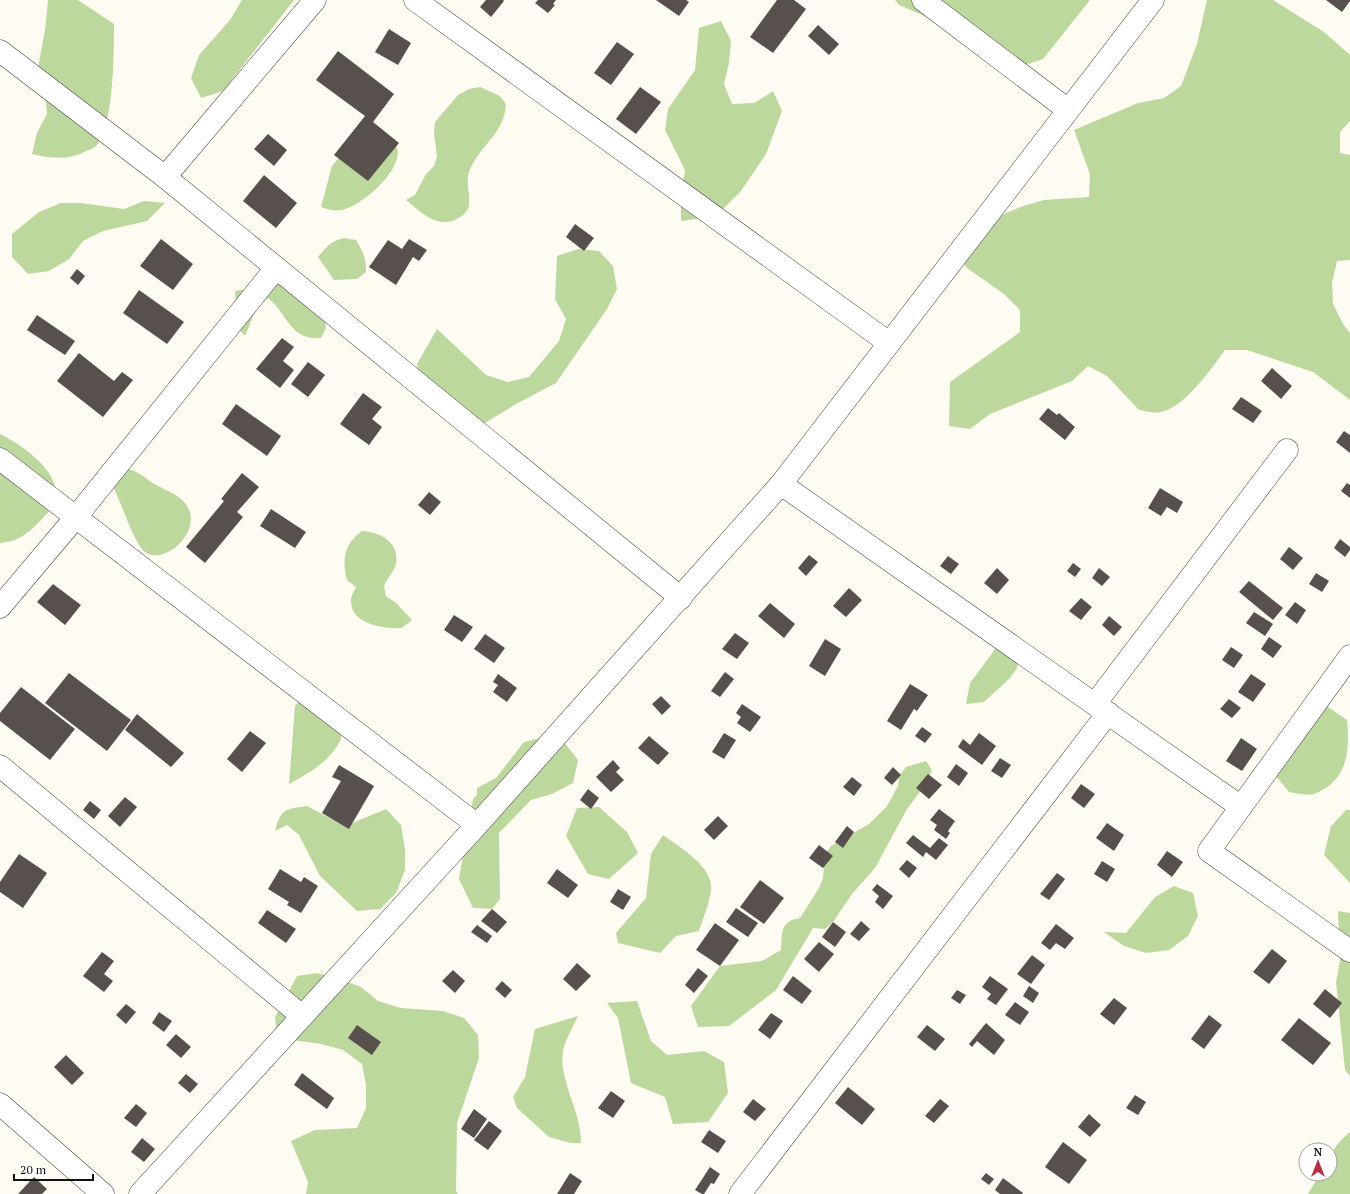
<svg xmlns="http://www.w3.org/2000/svg" width="1350" height="1194" viewBox="0 0 1350 1194" font-family="'PT Serif',serif">
	<style>
		.forest { fill: #bdd89d }
		.building { fill: #58504d }
		.lines { fill: none; stroke-linecap: round; stroke-linejoin: round }
		.minor-casing { stroke: #434343; stroke-width: 23 }
		.minor { stroke: #fff; stroke-width: 22 }
	</style>
	<rect width="100%" height="100%" fill="#fefbf3"/>
	<g class="forest">
		<path d="M48 0H78L114 24C114 51 114 125 97 145 95 148 89 150 86 151 68 161 51 158 32 154L37 133 47 114 45 93 37 73 45 30Z"/>
		<path d="M242 0H294L223 91 201 98 191 78 199 55 230 20Z"/>
		<path d="M895 0H1090L1043 59 1021 66 941 23 899 5Z"/>
		<path d="M1207 0H1273L1324 32 1350 55V121L1340 132V153L1350 155V260L1337 261 1332 283 1333 304 1343 324 1350 333V400L1313 372 1247 350H1225C1211 369 1185 407 1161 412 1155 414 1145 411 1139 410L1107 376 1088 366 1072 381 990 414 970 429 949 426 950 382 1020 332V310L1004 294 967 268 953 250 964 231 1023 206 1044 200 1089 197 1090 174 1074 130 1138 103 1164 98 1181 86 1197 44Z"/>
		<path d="M721 21 731 41 729 63 724 84 732 104 754 103 773 91 782 111 766 154 741 191 724 208 704 218 681 221V194L685 170 665 130 668 109 695 70 699 28Z"/>
		<path d="M480 87 500 96 506 104C504 133 483 143 471 167 464 180 471 192 469 206 467 212 462 216 457 219 437 229 421 212 406 200L415 195 426 174 434 166 437 156 434 133 435 122 458 95 469 89Z"/>
		<path d="M393 141C395 144 398 149 398 152 398 174 362 205 342 210 334 211 329 210 321 207L332 166 340 156Z"/>
		<path d="M144 201 165 203 147 221 103 231 83 241 69 259 49 271 28 274 12 257V234L39 212 61 203H81L124 209Z"/>
		<path d="M344 238 356 240C363 251 366 259 366 272L357 279 334 280 318 257C326 247 331 241 344 238Z"/>
		<path d="M578 249 599 251 613 266 617 289 607 309 556 383 516 404 477 428 424 388 417 364 437 329 486 375 508 382 529 377 559 341 566 319 555 299 557 256Z"/>
		<path d="M289 281 323 306 326 328 321 338C290 341 288 314 268 298L258 304 245 336 237 327 235 291Z"/>
		<path d="M0 434C20 444 53 466 56 491 58 502 45 517 37 524 27 535 15 542 0 543Z"/>
		<path d="M128 469C140 472 146 479 156 485 167 491 176 493 185 503 206 529 165 567 145 552 134 544 121 501 113 487Z"/>
		<path d="M362 531C380 532 400 542 396 564 394 571 387 579 384 586L386 596 396 603 412 620 402 628C385 629 352 625 351 602 350 598 354 591 356 587L347 580C342 559 344 544 362 531Z"/>
		<path d="M996 648 1019 657 1017 668 1010 678 984 702 966 704 970 683Z"/>
		<path d="M308 690 343 719C342 725 343 735 340 741 330 761 308 774 289 784L295 706Z"/>
		<path d="M1307 707H1328L1347 720C1350 751 1348 781 1314 794 1307 796 1296 793 1289 792L1263 760Z"/>
		<path d="M544 737 564 742 578 760 573 783 552 794 531 800 499 833 500 899 492 909 473 908 459 879 473 799 477 795V788L496 778 524 742Z"/>
		<path d="M926 761 932 770 928 781 907 809 875 868 852 894 833 922 825 929 813 928 776 990 729 1026 698 1027 691 1006 720 966 762 961 781 950C782 933 780 921 800 918L819 888 823 878 825 854 831 846 869 824 887 806 898 786 899 776 906 767Z"/>
		<path d="M307 806 345 826 386 809 401 825 405 849V870L396 893 380 909 357 911 320 876 299 835 287 825 275 831C281 808 286 809 307 806Z"/>
		<path d="M599 807 627 832 638 853 609 879 588 874 566 836 577 808Z"/>
		<path d="M1346 810H1350V883L1324 855 1331 826Z"/>
		<path d="M663 835C679 847 713 866 711 889 710 902 703 918 699 931L676 936 660 953 618 943 616 933 646 898 651 854Z"/>
		<path d="M1174 886 1193 893 1198 916 1188 936 1169 950 1146 953 1124 946 1104 932 1126 933 1155 897Z"/>
		<path d="M1338 911 1350 913V1076L1345 1070 1336 982 1340 961Z"/>
		<path d="M317 973 340 979 361 987 378 1001 401 1008 443 1011 464 1018 478 1035 479 1058 457 1123 456 1191 458 1194H306L308 1182 291 1141 315 1130 357 1128 366 1108V1085L362 1064 343 1050 321 1044 277 1038 275 1017 297 976Z"/>
		<path d="M637 1001 651 1041 667 1055 704 1051 724 1062 728 1093 708 1122 673 1124 665 1097 631 1083 618 1018 607 1003Z"/>
		<path d="M578 1016C573 1027 565 1040 563 1051 558 1079 582 1113 581 1143H571L549 1137 517 1108 513 1097 525 1077 535 1029Z"/>
		<path d="M1350 1132V1194H1308L1320 1174H1330C1330 1152 1333 1147 1350 1132Z"/>
	</g>
	<g class="building">
		<path d="M486 0H503L504 1 491 17 480 7Z"/>
		<path d="M538 0H556L553 4 555 5 548 13 535 3Z"/>
		<path d="M656 0H686L689 2 679 16Z"/>
		<path d="M777 0H794L806 9 773 53 750 37Z"/>
		<path d="M1326 0H1350V1L1342 12Z"/>
		<path d="M818 25 839 44 829 55 808 36Z"/>
		<path d="M389 29 411 43 398 65 375 52Z"/>
		<path d="M617 42 634 54 611 85 594 73Z"/>
		<path d="M338 51 394 94 373 122 399 143 368 181 334 155 365 116 316 80Z"/>
		<path d="M640 87 661 102 636 134 616 119Z"/>
		<path d="M268 134 287 150 274 166 254 149Z"/>
		<path d="M264 175 297 203 276 228 243 201Z"/>
		<path d="M575 224 594 238 584 251 566 237Z"/>
		<path d="M161 239 193 264 173 290 140 266Z"/>
		<path d="M409 239 427 250 419 261 413 257 396 285 369 267 388 240 402 249Z"/>
		<path d="M77 269 85 276 78 285 70 278Z"/>
		<path d="M139 290 184 322 167 344 123 313Z"/>
		<path d="M37 315 75 341 65 355 27 330Z"/>
		<path d="M282 338 294 347 283 361 294 370 280 388 256 369Z"/>
		<path d="M79 353 114 381 122 372 133 380 103 417 57 381Z"/>
		<path d="M308 362 325 375 308 397 291 384Z"/>
		<path d="M1272 368 1292 386 1281 399 1261 381Z"/>
		<path d="M363 393 382 407 372 419 382 427 369 445 340 424Z"/>
		<path d="M1241 397 1262 411 1253 423 1232 409Z"/>
		<path d="M236 404 281 436 267 456 222 424Z"/>
		<path d="M1048 408 1057 415 1059 413 1075 427 1065 440 1039 419Z"/>
		<path d="M1344 431 1350 435V453L1336 442Z"/>
		<path d="M242 473 259 487 237 512 243 517 205 563 186 547 224 501 221 499Z"/>
		<path d="M1347 483 1350 485V498L1341 491Z"/>
		<path d="M1160 488 1183 502 1177 513 1167 507 1161 516 1148 508Z"/>
		<path d="M429 492 441 502 430 515 418 505Z"/>
		<path d="M271 509 306 532 295 548 260 526Z"/>
		<path d="M1340 539 1350 547V550L1345 557 1334 548Z"/>
		<path d="M1289 547 1303 558 1293 570 1280 559Z"/>
		<path d="M809 555 818 562 806 576 798 568Z"/>
		<path d="M948 556 959 564 951 574 940 566Z"/>
		<path d="M1073 563 1081 569 1075 577 1067 571Z"/>
		<path d="M997 568 1009 580 997 594 984 583Z"/>
		<path d="M1099 568 1110 577 1102 586 1092 578Z"/>
		<path d="M1316 573 1329 581 1322 592 1309 584Z"/>
		<path d="M1249 581 1283 608 1273 620 1239 592Z"/>
		<path d="M53 584 81 605 65 625 37 602Z"/>
		<path d="M849 588 862 600 846 617 833 606Z"/>
		<path d="M1081 598 1092 607 1081 620 1069 611Z"/>
		<path d="M1295 602 1306 610 1297 624 1285 615Z"/>
		<path d="M770 603 795 624 784 638 758 616Z"/>
		<path d="M1254 612 1273 624 1265 636 1246 623Z"/>
		<path d="M454 615 473 627 462 642 444 630Z"/>
		<path d="M1109 616 1122 627 1114 636 1102 625Z"/>
		<path d="M735 633 749 643 737 659 722 649Z"/>
		<path d="M485 634 505 648 494 663 474 649Z"/>
		<path d="M1269 637 1282 646 1273 658 1261 649Z"/>
		<path d="M825 639 841 649 825 676 809 666Z"/>
		<path d="M1231 647 1243 655 1234 668 1222 660Z"/>
		<path d="M725 672 734 679 720 697 711 691Z"/>
		<path d="M69 673 131 720 107 751 45 703Z"/>
		<path d="M498 674 517 688 507 702 493 692 498 685 493 682Z"/>
		<path d="M1251 674 1266 684 1253 702 1238 692Z"/>
		<path d="M910 684 928 695 917 711 914 709 901 730 887 721Z"/>
		<path d="M21 687 75 729 50 760 0 721V713Z"/>
		<path d="M661 696 671 706 662 715 652 704Z"/>
		<path d="M1229 699 1241 708 1232 718 1220 709Z"/>
		<path d="M742 704 761 717 750 732 737 723 741 717 736 713Z"/>
		<path d="M137 714 184 753 171 767 125 730Z"/>
		<path d="M922 727 932 734 925 743 915 736Z"/>
		<path d="M250 731 266 743 242 772 227 759Z"/>
		<path d="M724 733 736 740 724 759 712 752Z"/>
		<path d="M979 733 996 746 982 765 958 747 963 739 970 745Z"/>
		<path d="M649 736 669 753 658 765 638 748Z"/>
		<path d="M1241 738 1257 749 1242 771 1226 761Z"/>
		<path d="M1000 758 1011 765 1002 778 991 771Z"/>
		<path d="M613 760 620 768 616 772 624 780 611 792 596 777Z"/>
		<path d="M956 764 968 773 959 786 947 777Z"/>
		<path d="M339 765 374 786 349 829 322 813 341 781 332 777Z"/>
		<path d="M893 767 901 775 892 785 884 778Z"/>
		<path d="M928 774 942 785 929 799 916 788Z"/>
		<path d="M852 777 862 785 854 796 843 787Z"/>
		<path d="M1081 784 1095 794 1084 808 1071 798Z"/>
		<path d="M588 789 599 798 591 809 580 800Z"/>
		<path d="M125 797 137 807 120 827 108 816Z"/>
		<path d="M90 801 101 810 94 819 83 810Z"/>
		<path d="M939 809 955 821 948 831 950 833 946 839 934 830 937 825 930 820Z"/>
		<path d="M718 816 728 826 714 840 704 830Z"/>
		<path d="M1107 823 1124 835 1114 851 1096 838Z"/>
		<path d="M847 826 854 832 843 848 835 842Z"/>
		<path d="M913 835 930 848 939 838 948 845 936 860 926 852 923 857 906 843Z"/>
		<path d="M819 845 833 856 823 868 809 858Z"/>
		<path d="M1167 851 1183 862 1172 877 1157 865Z"/>
		<path d="M19 854 47 873 23 908 0 892V882Z"/>
		<path d="M907 860 917 868 909 878 899 869Z"/>
		<path d="M1102 861 1115 869 1107 882 1094 874Z"/>
		<path d="M280 869 301 882 304 877 318 886 301 913 287 905 289 902 268 889Z"/>
		<path d="M557 869 578 885 568 898 547 883Z"/>
		<path d="M1057 873 1065 879 1049 900 1040 894Z"/>
		<path d="M760 880 784 898 764 924 740 907Z"/>
		<path d="M877 884 893 896 883 909 875 902 879 896 872 890Z"/>
		<path d="M618 889 631 897 623 910 610 902Z"/>
		<path d="M736 908 758 923 748 937 726 922Z"/>
		<path d="M492 909 507 922 497 933 481 921Z"/>
		<path d="M267 910 296 929 286 943 258 923Z"/>
		<path d="M861 921 870 929 859 941 850 934Z"/>
		<path d="M833 922 846 932 835 947 822 937Z"/>
		<path d="M715 923 739 940 720 966 696 950Z"/>
		<path d="M1056 924 1074 938 1065 949 1056 943 1050 950 1041 943Z"/>
		<path d="M477 925 492 936 487 943 471 932Z"/>
		<path d="M819 942 834 954 819 972 804 959Z"/>
		<path d="M1272 949 1287 961 1269 984 1253 972Z"/>
		<path d="M102 952 114 961 104 974 113 981 104 992 83 976Z"/>
		<path d="M1032 955 1045 965 1031 984 1017 974Z"/>
		<path d="M577 963 591 976 576 991 563 979Z"/>
		<path d="M698 968 708 976 694 993 685 985Z"/>
		<path d="M453 970 465 981 455 993 442 981Z"/>
		<path d="M793 976 812 991 802 1004 783 990Z"/>
		<path d="M990 976 1008 989 996 1005 987 999 991 994 982 987Z"/>
		<path d="M502 981 512 990 505 998 495 989Z"/>
		<path d="M1029 986 1039 993 1033 1003 1023 996Z"/>
		<path d="M1325 989 1342 1003 1330 1018 1313 1004Z"/>
		<path d="M957 990 966 995 960 1004 951 998Z"/>
		<path d="M1114 998 1127 1008 1114 1025 1100 1014Z"/>
		<path d="M1015 1002 1029 1012 1020 1025 1005 1015Z"/>
		<path d="M126 1004 136 1012 126 1024 116 1015Z"/>
		<path d="M159 1012 172 1021 164 1032 152 1023Z"/>
		<path d="M771 1013 783 1021 770 1039 758 1030Z"/>
		<path d="M1209 1015 1222 1025 1204 1049 1191 1039Z"/>
		<path d="M1299 1018 1331 1043 1313 1065 1281 1040Z"/>
		<path d="M986 1023 1005 1040 994 1055 977 1041 972 1047 969 1044Z"/>
		<path d="M357 1025 381 1042 372 1055 348 1038Z"/>
		<path d="M927 1025 945 1039 935 1051 917 1037Z"/>
		<path d="M176 1034 191 1047 181 1058 166 1045Z"/>
		<path d="M66 1055 84 1073 72 1085 54 1067Z"/>
		<path d="M302 1073 334 1098 327 1109 294 1085Z"/>
		<path d="M186 1074 198 1084 190 1093 178 1083Z"/>
		<path d="M848 1087 875 1109 862 1125 835 1103Z"/>
		<path d="M611 1091 625 1101 613 1118 598 1108Z"/>
		<path d="M1135 1095 1146 1102 1138 1115 1126 1108Z"/>
		<path d="M753 1099 766 1109 755 1121 743 1112Z"/>
		<path d="M940 1099 949 1106 934 1123 925 1116Z"/>
		<path d="M136 1104 147 1113 136 1127 124 1118Z"/>
		<path d="M474 1109 487 1119 474 1138 461 1129Z"/>
		<path d="M1089 1114 1101 1125 1090 1137 1078 1127Z"/>
		<path d="M489 1121 502 1131 488 1150 474 1140Z"/>
		<path d="M709 1130 726 1141 718 1153 701 1142Z"/>
		<path d="M142 1138 155 1149 144 1162 131 1152Z"/>
		<path d="M1063 1142 1087 1160 1069 1184 1045 1167Z"/>
		<path d="M710 1167 720 1174 714 1184 711 1183 704 1194H702L695 1190Z"/>
		<path d="M570 1173 582 1181 574 1194H557Z"/>
		<path d="M986 1173 994 1179 989 1185 981 1179Z"/>
		<path d="M34 1177 47 1189 42 1194H18Z"/>
		<path d="M1003 1178 1023 1193 1022 1194H1000L995 1190Z"/>
	</g>
	<g class="lines">
		<defs>
			<g id="minor">
				<path d="M415 0 889 343"/>
				<path d="M923 0 1068 110"/>
				<path d="M0 51 165 177 681 598"/>
				<path d="M165 177 315 0"/>
				<path d="M0 459 477 825"/>
				<path d="M781 484 1241 807"/>
				<path d="M0 607 76 517 276 268"/>
				<path d="M1350 656 1209 851 1350 951"/>
				<path d="M1095 704 1287 450"/>
				<path d="M0 766 302 1016"/>
				<path d="M0 1104 103 1194"/>
				<path d="M140 1194 477 825 781 484 1153 0"/>
				<path d="M740 1194 1108 713"/>
			</g>
		</defs>
		<use href="#minor" class="minor-casing"/>
		<use href="#minor" class="minor"/>
	</g>
	<g transform="translate(1318 1162)"><circle r="19" fill="#ffffff" stroke="#9f9f9f"/>
	<path d="M0-3L7 15L0 10L-7 15Z" fill="#bb2d40"/>
	<text y="-6" font-size="11" font-weight="bold" text-anchor="middle" fill="#101010">N</text>
	</g>
	<path d="M14 1174v6h79v-6" fill="none" stroke="#101010" stroke-width="2"/>
	<text x="20" y="1174" font-size="12" fill="#101010" stroke="#ffffff" stroke-width="3" paint-order="stroke">20 m</text>
</svg>
